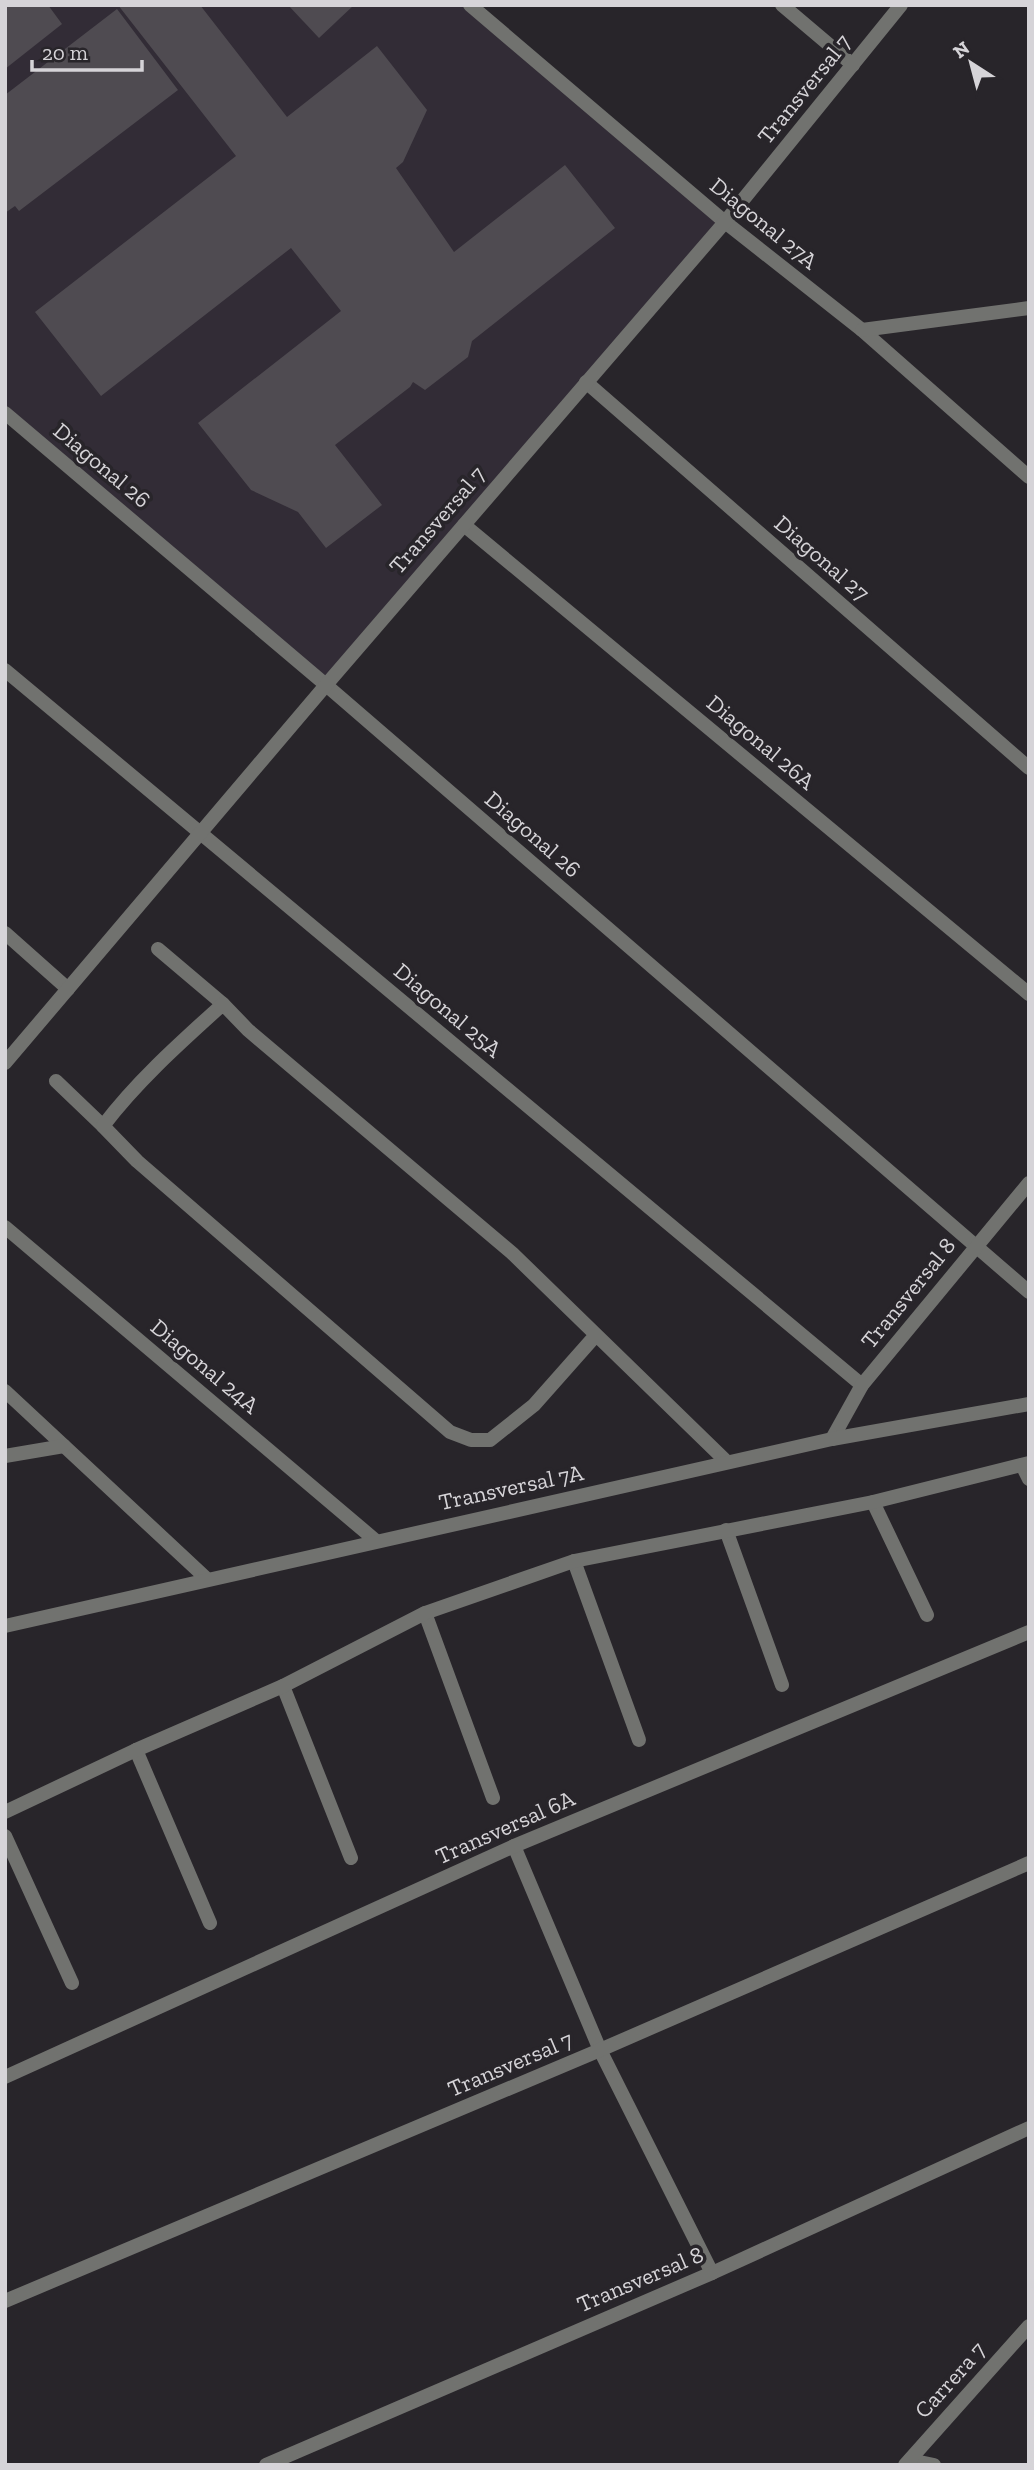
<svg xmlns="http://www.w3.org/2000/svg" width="1034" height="2470" viewBox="0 0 1034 2470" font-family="'Zilla Slab',serif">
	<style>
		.built { fill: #322c36 }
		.building { fill: #4f4b51 }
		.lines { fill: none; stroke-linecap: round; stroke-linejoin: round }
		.minor { stroke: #71726f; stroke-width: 14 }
		.labels { text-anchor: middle; stroke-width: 7; stroke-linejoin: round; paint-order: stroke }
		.street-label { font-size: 23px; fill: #d6d4d8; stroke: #28252a }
	</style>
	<rect width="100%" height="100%" fill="#28252a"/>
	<path class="built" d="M5 5H470L725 222 326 685 5 413Z"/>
	<g class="building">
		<path d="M5 5H48L62 24 5 69Z"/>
		<path d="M118 5H200L287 117 377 46 427 110 403 162 396 168 454 252 565 165 615 228 472 341 468 357 425 390 413 382 410 387 335 445 382 505 326 548 298 512 251 490 198 423 341 311 291 248 101 396 35 312 236 156Z"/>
		<path d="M288 5H354L319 38Z"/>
		<path d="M117 9 178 90 19 211 15 206 5 213V95Z"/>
	</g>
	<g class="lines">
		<g class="minor">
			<path d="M470 5 725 222 862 330 1029 477"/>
			<path d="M782 5 853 65"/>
			<path d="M862 330 1029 308"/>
			<path d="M586 382 1029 768"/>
			<path d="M5 413 326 685 1029 1292"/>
			<path d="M464 525 1029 994"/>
			<path d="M5 670 862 1385"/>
			<path d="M5 933 68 989"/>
			<path d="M158 949 223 1004"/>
			<path d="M5 1063 326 685 725 222 901 5"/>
			<path d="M56 1081 103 1126"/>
			<path d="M5 1227 375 1540"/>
			<path d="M596 1335 534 1405 490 1440H471L450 1432 137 1161 103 1126C137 1081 181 1042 223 1004L248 1030 512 1253 727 1462"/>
			<path d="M5 1391 207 1579"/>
			<path d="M832 1439 862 1385 1029 1183"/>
			<path d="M5 1456 64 1446"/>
			<path d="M1022 1465 1029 1479"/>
			<path d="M873 1502 927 1615"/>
			<path d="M726 1530 782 1685"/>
			<path d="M574 1561 639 1740"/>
			<path d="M425 1613 493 1798"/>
			<path d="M5 1626 832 1439 1029 1404"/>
			<path d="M283 1686 351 1858"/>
			<path d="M136 1750 210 1923"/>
			<path d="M5 1812 136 1750 283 1686 425 1613 574 1561 873 1502 1029 1463"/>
			<path d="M5 1836 72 1983"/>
			<path d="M514 1846 600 2050 712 2273"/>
			<path d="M5 2077 514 1846 1029 1632"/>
			<path d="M5 2301 600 2050 1029 1863"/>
			<path d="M910 2460 934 2465"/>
			<path d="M266 2465 712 2273 1029 2128"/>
			<path d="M905 2465 1029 2326"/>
		</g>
	</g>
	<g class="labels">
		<g class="street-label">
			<text transform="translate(804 89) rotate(-51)" y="8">Transversal 7</text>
			<text transform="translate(764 223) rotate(39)" y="8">Diagonal 27A</text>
			<text transform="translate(102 465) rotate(40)" y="8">Diagonal 26</text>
			<text transform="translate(437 520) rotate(-49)" y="8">Transversal 7</text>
			<text transform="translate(822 558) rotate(41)" y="8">Diagonal 27</text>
			<text transform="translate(761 742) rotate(40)" y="8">Diagonal 26A</text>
			<text transform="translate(533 834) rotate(41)" y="8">Diagonal 26</text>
			<text transform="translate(448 1010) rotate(40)" y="8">Diagonal 25A</text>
			<text transform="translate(908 1293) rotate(-51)" y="8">Transversal 8</text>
			<text transform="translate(205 1366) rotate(40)" y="8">Diagonal 24A</text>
			<text transform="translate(511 1487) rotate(-12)" y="8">Transversal 7A</text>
			<text transform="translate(505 1827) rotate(-24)" y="8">Transversal 6A</text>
			<text transform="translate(510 2064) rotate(-23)" y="8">Transversal 7</text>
			<text transform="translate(640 2279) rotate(-23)" y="8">Transversal 8</text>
			<text transform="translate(950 2380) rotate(-48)" y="8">Carrera 7</text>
		</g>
	</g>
	<rect width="1034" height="2470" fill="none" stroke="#d6d4d8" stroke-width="14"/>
	<g transform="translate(971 63) rotate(324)" stroke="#28252a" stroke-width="5" paint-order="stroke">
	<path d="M0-5L12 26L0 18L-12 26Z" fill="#d6d4d8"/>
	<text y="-10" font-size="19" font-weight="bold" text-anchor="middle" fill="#d6d4d8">N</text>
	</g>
	<path d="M32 60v10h110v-10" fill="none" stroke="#d6d4d8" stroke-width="3.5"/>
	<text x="42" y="60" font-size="21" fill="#d6d4d8" stroke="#28252a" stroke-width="5" paint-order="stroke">20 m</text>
</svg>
